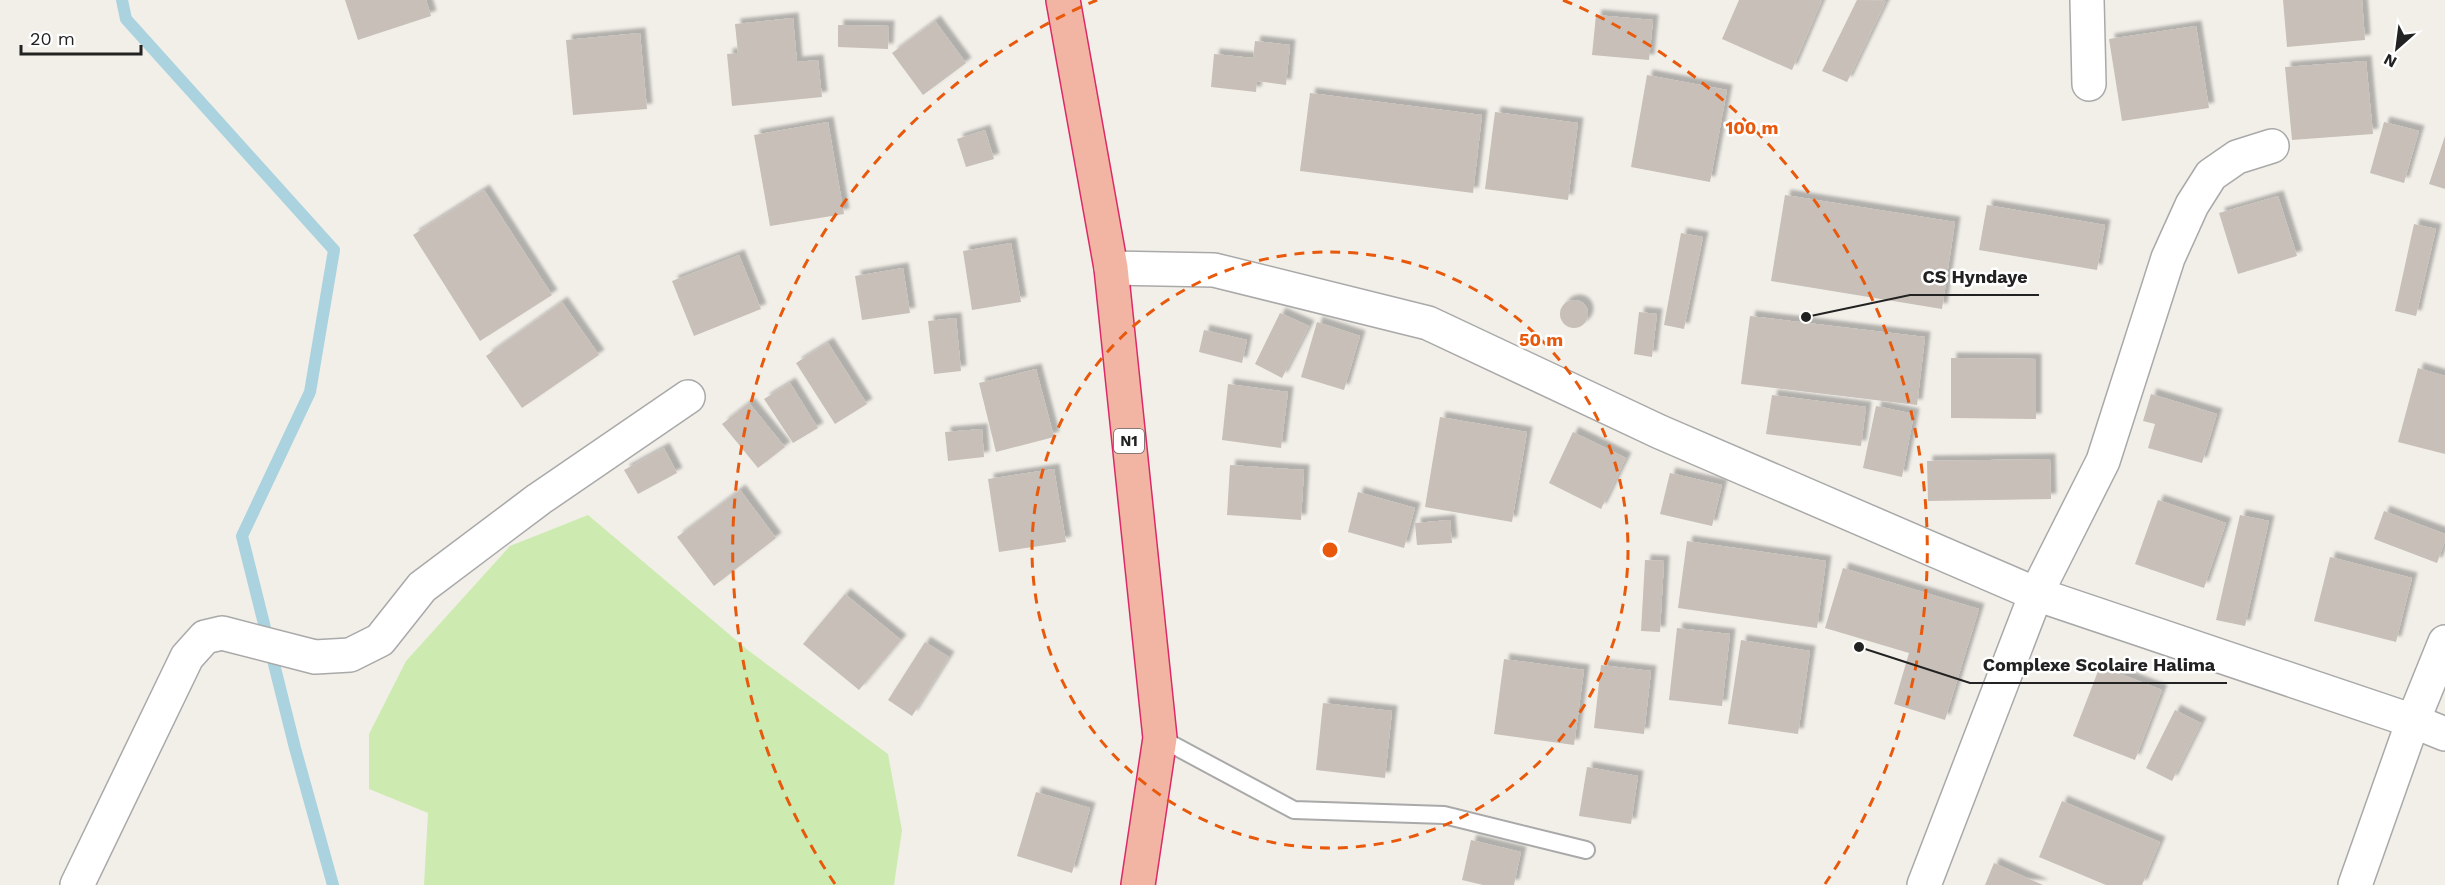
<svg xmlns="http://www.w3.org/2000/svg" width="2445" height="885" viewBox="0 0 2445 885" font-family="'Work Sans',sans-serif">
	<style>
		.grass { fill: #cdebb0 }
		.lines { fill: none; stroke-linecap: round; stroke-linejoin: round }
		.stream { stroke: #aad3df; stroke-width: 12 }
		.building { fill: #c7bfb8; filter: url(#shadow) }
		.service-casing { stroke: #a9a9a9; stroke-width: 20 }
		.minor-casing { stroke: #a9a9a9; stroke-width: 36 }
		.trunk-casing { stroke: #dc2a67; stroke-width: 36 }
		.service { stroke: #fff; stroke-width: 16 }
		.minor { stroke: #fff; stroke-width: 33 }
		.trunk { stroke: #f2b4a3; stroke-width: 33 }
		.ring { fill: none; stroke: #e8590c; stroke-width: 3; stroke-dasharray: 10 8 }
		.labels { text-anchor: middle; stroke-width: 5; stroke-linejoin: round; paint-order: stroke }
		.shield { fill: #fff; stroke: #646464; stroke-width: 1.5 }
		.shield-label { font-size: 15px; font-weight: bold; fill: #222 }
		.centre { fill: #e8590c; stroke: #fff; stroke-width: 3 }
		.ring-label { font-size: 18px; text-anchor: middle; font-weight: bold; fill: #e8590c; stroke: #fff; stroke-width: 5; stroke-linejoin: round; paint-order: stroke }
		.leader { fill: none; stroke: #222; stroke-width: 2 }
		.callout-dot { fill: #222; stroke: #fff; stroke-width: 2 }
		.callout-label { font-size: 18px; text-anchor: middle; font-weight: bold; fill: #222; stroke: #fff; stroke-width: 5; stroke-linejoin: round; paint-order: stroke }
	</style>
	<defs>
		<filter id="shadow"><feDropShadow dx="5.5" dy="-5.5" stdDeviation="1.5" flood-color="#0004"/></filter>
	</defs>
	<rect width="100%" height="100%" fill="#f2efe9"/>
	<path class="grass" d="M588 515 749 651 888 754 902 830 894 885H424L428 813 369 789V734L406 661 510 546Z"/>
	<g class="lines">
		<path class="stream" d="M122 0 126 19 334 250 310 392 242 536 295 748 333 885"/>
	</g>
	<g class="building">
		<path d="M345 0H426L431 16 358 40Z"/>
		<path d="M1739 0H1822L1792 70 1722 39Z"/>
		<path d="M1857 0 1886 1 1847 82 1822 71Z"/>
		<path d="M2283 0H2362L2365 40 2287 47Z"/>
		<path d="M1596 15 1653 20 1649 60 1592 55Z"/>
		<path d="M793 18 797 62 818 60 822 97 732 106 727 54 738 53 735 24Z"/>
		<path d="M935 21 966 63 923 95 892 53Z"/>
		<path d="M838 25 889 26 888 49 838 47Z"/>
		<path d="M2196 26 2209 108 2122 121 2109 39Z"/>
		<path d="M640 33 647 109 573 115 566 40Z"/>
		<path d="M1255 41 1290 45 1286 85 1257 81 1256 92 1211 87 1214 54 1253 58Z"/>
		<path d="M2366 61 2373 134 2292 140 2285 67Z"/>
		<path d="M1647 75 1727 90 1710 182 1631 167Z"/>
		<path d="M1310 93 1482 115 1473 193 1300 171Z"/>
		<path d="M1495 112 1578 123 1568 200 1485 189Z"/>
		<path d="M828 122 844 214 770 226 754 135Z"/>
		<path d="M2384 122 2419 131 2404 183 2370 173Z"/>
		<path d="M985 130 994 159 966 167 957 139Z"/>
		<path d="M2445 136V189L2429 184Z"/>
		<path d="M484 190 552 295 480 341 413 235Z"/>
		<path d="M1785 195 1955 222 1942 309 1771 281Z"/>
		<path d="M2278 196 2297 256 2238 274 2219 213Z"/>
		<path d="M1987 205 2105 225 2097 270 1979 250Z"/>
		<path d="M2414 224 2436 229 2416 316 2395 311Z"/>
		<path d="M1681 233 1703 237 1684 329 1664 325Z"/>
		<path d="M1011 243 1021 302 972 310 963 251Z"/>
		<path d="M739 255 761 309 694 336 672 281Z"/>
		<path d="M903 268 910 313 862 320 855 276Z"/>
		<circle cx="1574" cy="314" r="14"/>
		<path d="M562 302 599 355 522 408 486 356Z"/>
		<path d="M1639 312 1657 314 1652 357 1634 354Z"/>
		<path d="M1280 313 1309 326 1282 378 1255 364Z"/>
		<path d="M1750 316 1925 337 1917 405 1741 384Z"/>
		<path d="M956 318 961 371 934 374 928 321Z"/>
		<path d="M1317 322 1360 336 1344 390 1301 377Z"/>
		<path d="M1204 330 1247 340 1242 363 1199 352Z"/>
		<path d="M828 343 867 404 835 424 796 363Z"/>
		<path d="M1951 358 2036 359V419L1951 418Z"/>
		<path d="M2418 368 2445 376V454L2398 442Z"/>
		<path d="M1036 369 1054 437 996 452 979 383Z"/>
		<path d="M790 383 818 428 793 443 764 399Z"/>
		<path d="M1228 384 1288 392 1281 448 1222 440Z"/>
		<path d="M2151 394 2217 414 2202 463 2148 448 2155 424 2143 421Z"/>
		<path d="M1772 395 1866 407 1861 446 1766 434Z"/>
		<path d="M749 403 785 447 758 468 722 424Z"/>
		<path d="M1876 406 1914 414 1902 477 1863 468Z"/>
		<path d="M1440 417 1527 432 1512 522 1425 507Z"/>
		<path d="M982 429 984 457 948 461 945 432Z"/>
		<path d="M1573 432 1626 458 1601 509 1549 483Z"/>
		<path d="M664 448 677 473 638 494 624 470Z"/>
		<path d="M2050 459 2051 499 1928 501 1927 461Z"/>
		<path d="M1230 465 1304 470 1301 520 1227 515Z"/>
		<path d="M1054 469 1066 542 999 552 988 479Z"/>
		<path d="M1670 473 1722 485 1712 526 1660 514Z"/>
		<path d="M740 490 776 538 714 586 677 537Z"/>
		<path d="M1358 492 1415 508 1404 548 1348 532Z"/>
		<path d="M2158 500 2226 523 2204 588 2135 564Z"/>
		<path d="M2384 511 2445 534V541L2437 563 2374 539Z"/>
		<path d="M2240 515 2269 521 2245 626 2216 620Z"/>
		<path d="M1450 520 1452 543 1417 545 1415 523Z"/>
		<path d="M1687 541 1826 561 1817 628 1678 608Z"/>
		<path d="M2330 557 2412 578 2396 642 2314 621Z"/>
		<path d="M1645 560 1664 561 1660 632 1641 631Z"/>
		<path d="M1843 568 1979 609 1945 720 1894 704 1909 653 1825 628Z"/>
		<path d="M845 594 901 640 859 690 803 644Z"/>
		<path d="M1677 628 1730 634 1722 706 1669 700Z"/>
		<path d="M1741 640 1810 651 1798 734 1728 724Z"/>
		<path d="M925 642 949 657 912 716 888 700Z"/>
		<path d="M1504 659 1584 670 1574 745 1494 734Z"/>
		<path d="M1601 665 1651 671 1644 734 1594 728Z"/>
		<path d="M2100 666 2162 690 2135 760 2073 736Z"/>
		<path d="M1323 703 1392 711 1385 778 1316 770Z"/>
		<path d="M2175 710 2201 723 2172 781 2146 768Z"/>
		<path d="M1587 767 1638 776 1631 824 1579 816Z"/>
		<path d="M1036 792 1090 808 1072 873 1017 856Z"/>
		<path d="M2062 801 2160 842 2142 885H2106L2039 857Z"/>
		<path d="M1471 840 1521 852 1514 885H1483L1462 880Z"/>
		<path d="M1994 863 2043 885H1985Z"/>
	</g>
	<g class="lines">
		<defs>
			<path id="service" d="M1160 738 1294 810 1444 815 1586 850"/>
			<g id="minor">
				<path d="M2087 0 2089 84"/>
				<path d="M1111 268 1214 270 1428 323 1660 432 2036 594 2413 721 2445 734"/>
				<path d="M77 885 187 657 205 637 222 633 315 657 350 655 380 640 422 587 539 499 688 397"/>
				<path d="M1924 885 2036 594 2103 461 2168 258 2192 205 2211 175 2237 157 2272 146"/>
				<path d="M2355 885 2413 721 2445 642"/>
			</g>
			<path id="trunk" d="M1063 0 1111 268 1160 738 1138 885"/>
		</defs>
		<use href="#service" class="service-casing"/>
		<use href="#minor" class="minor-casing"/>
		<use href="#trunk" class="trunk-casing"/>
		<use href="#service" class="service"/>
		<use href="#minor" class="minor"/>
		<use href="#trunk" class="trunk"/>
	</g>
	<g class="ring">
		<circle cx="1330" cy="550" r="298"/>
		<path d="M835 884A597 597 0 0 1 1097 0M1563 0A597 597 0 0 1 1825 884"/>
	</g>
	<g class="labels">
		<rect class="shield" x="1114" y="429" width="30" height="24" rx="4.5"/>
		<g class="shield-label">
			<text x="1129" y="446">N1</text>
		</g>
	</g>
	<circle cx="1330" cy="550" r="9" class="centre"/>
	<g class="ring-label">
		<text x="1752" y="134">100 m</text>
		<text x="1541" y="346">50 m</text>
	</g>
	<path class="leader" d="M1806 317L1910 295H2039M1859 647L1970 683H2227"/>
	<g class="callout-dot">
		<circle cx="1806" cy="317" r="6"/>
		<circle cx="1859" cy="647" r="6"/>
	</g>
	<g class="callout-label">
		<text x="1975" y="283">CS Hyndaye</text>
		<text x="2099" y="671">Complexe Scolaire Halima</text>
	</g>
	<g transform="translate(2397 48) rotate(208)" stroke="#ffffff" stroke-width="4.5" paint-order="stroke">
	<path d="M0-4.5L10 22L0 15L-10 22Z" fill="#222222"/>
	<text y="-9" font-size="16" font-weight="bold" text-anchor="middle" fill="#222222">N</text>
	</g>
	<path d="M21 45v9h120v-9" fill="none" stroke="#222222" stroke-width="3"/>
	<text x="30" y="45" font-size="18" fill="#222222" stroke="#ffffff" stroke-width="4.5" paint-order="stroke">20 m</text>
</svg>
